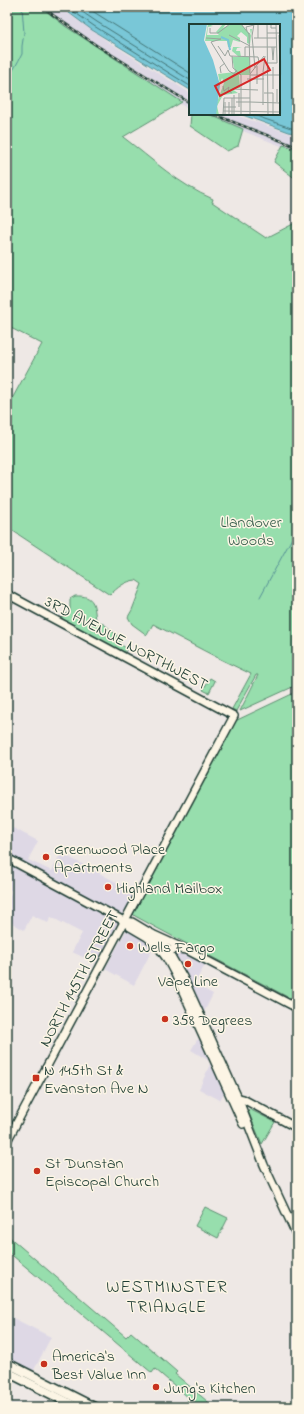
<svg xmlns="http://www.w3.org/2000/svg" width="304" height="1414" viewBox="0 0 304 1414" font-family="'Indie Flower',sans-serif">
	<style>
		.built { fill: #ded8e5 }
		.green { fill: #97dead; stroke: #5b8e70 }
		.water { fill: #79c7d7; stroke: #559096 }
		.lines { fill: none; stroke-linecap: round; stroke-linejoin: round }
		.shore { stroke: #437475; stroke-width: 1 }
		.stream { stroke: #559096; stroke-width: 1 }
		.secondary-casing { stroke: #1f3d34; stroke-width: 10 }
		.highway-casing { stroke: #1f3d34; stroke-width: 11 }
		.secondary { stroke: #fcf5e5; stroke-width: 7 }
		.highway { stroke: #fcf5e5; stroke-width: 8 }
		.rail-casing { stroke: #1f3d34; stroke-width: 2.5 }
		.rail { stroke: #fcf5e5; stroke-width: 1; stroke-dasharray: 3; stroke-linecap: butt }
		.poi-dot { fill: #c8321e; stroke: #fcf5e5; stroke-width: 1.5 }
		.labels { text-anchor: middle; stroke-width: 3; stroke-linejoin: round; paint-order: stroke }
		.park-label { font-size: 16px; fill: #375d4c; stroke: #fcf5e5 }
		.street-label { font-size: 16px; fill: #1f3d34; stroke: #fcf5e5 }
		.poi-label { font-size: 16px; fill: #1f3d34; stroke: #fcf5e5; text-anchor: start }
		.neighbourhood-label { font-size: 17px; letter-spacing: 1px; fill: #1f3d34; stroke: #fcf5e5 }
		.inset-river { fill: none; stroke: #79c7d7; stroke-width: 2 }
		.inset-road { fill: none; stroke: #9ba49e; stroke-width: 1 }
		.view { fill: #d62828; fill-opacity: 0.15; stroke: #d62828; stroke-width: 2 }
		.inset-edge { fill: none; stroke: #1f3d34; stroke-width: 2 }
	</style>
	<rect width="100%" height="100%" fill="#eee8e5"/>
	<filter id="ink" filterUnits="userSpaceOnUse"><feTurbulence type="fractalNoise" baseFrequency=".025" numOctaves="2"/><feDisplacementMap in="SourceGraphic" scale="8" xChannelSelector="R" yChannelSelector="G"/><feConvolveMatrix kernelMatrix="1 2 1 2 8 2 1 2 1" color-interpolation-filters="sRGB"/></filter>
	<g filter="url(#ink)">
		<g class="built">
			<path d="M37 7H59L107 41 190 93V110L169 97Z"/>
			<path d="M199 114H233L297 136V152Z"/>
			<path d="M13 828 38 841 28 860 52 871 61 853 135 892 96 963 72 952 82 933 51 917 48 923 32 915 24 930 7 920V901L12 891 7 888V840Z"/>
			<path d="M127 929 146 941 153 948 134 985 105 969Z"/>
			<path d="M177 950 205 965 194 984 213 994 203 1014 174 955V952Z"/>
			<path d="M202 1038 225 1091 220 1100 199 1089 211 1062 191 1050 197 1040Z"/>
			<path d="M7 1315 51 1337 33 1372 7 1359Z"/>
		</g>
		<g class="green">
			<path d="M7 7H41L65 26 182 102 123 137C152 159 179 185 213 199L212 202 266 238 297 222V685L240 711 258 675H256L236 711 232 709 251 674 222 660 153 624 147 635 132 624 128 617 132 610 142 584 136 580C125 581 117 588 110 595L7 527V408L42 344 7 326Z"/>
			<path d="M191 114H208L243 129 238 146 227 151 190 126Z"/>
			<path d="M283 145 297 149V180L274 162Z"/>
			<path d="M75 596C95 595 94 605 96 620L105 625 122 640 119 643 127 649 123 654 61 620 62 617 70 611V599Z"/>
			<path d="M210 678 215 681 209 693 203 690Z"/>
			<path d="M297 693V1002L157 928 135 916 132 913 233 722 292 694Z"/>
			<path d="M249 1109 275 1122 262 1144 248 1111Z"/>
			<path d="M205 1207 228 1218 218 1238 195 1226Z"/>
			<path d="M7 1235 126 1337 131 1332 177 1372 175 1374 214 1407H193L187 1402 189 1398 155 1369 152 1373 7 1251Z"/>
		</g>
		<path class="water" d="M61 7H297V134L289 132 240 114H279V25H190V90L92 30Z"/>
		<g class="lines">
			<g class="shore">
				<path d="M67 7 94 26 190 86"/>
				<path d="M75 7 97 22 190 80"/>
				<path d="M86 7 190 73"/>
				<path d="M250 114 297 130"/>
			</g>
			<g class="stream">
				<path d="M7 78C13 72 18 62 22 54V46L24 33 22 7"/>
				<path d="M260 597 297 529"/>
			</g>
			<defs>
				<g id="secondary">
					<path d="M7 594 234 716 7 1141"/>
					<path d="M7 858 124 921 130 927 147 937 164 951 178 949 187 950"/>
					<path d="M124 921 132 922 152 934 187 950 297 1008"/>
					<path d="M152 934 168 951 183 977 238 1098 264 1165 297 1236"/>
					<path d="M159 948 167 959 175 974 243 1124"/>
					<path d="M234 1100 238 1098 243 1099 297 1128"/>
				</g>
				<g id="highway">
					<path d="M7 1363 94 1407"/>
					<path d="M7 1372 77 1407"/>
				</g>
			</defs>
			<use href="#secondary" class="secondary-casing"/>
			<use href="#highway" class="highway-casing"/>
			<use href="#secondary" class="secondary"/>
			<use href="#highway" class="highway"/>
			<defs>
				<g id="rail">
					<path d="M44 7 53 15 96 45 190 103"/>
					<path d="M213 114 297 147"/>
				</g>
			</defs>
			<use href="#rail" class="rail-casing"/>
			<use href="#rail" class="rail"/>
		</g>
	</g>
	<g class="poi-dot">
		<circle cx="46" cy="857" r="4"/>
		<circle cx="108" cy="887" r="4"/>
		<circle cx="130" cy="946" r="4"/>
		<circle cx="188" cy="964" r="4"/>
		<circle cx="165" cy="1019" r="4"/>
		<rect x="32" y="1074" width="8" height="8" rx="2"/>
		<circle cx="37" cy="1171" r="4"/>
		<circle cx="44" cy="1364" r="4"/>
		<circle cx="156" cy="1387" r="4"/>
	</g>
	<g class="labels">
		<g class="park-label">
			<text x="251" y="527">Llandover<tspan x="251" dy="18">Woods</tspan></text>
		</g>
		<g class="street-label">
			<text transform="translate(127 642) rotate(28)" y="6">3RD AVENUE NORTHWEST</text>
			<text transform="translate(78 978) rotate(-62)" y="6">NORTH 145TH STREET</text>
		</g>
		<g class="poi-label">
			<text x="54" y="854">Greenwood Place<tspan x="54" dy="18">Apartments</tspan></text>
			<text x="116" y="893">Highland Mailbox</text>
			<text x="138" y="952">Wells Fargo</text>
			<text x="188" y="986" text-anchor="middle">Vape Line</text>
			<text x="173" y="1025">358 Degrees</text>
			<text x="44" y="1075">N 145th St &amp;<tspan x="44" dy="18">Evanston Ave N</tspan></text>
			<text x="45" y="1168">St Dunstan<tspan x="45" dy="18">Episcopal Church</tspan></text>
			<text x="52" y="1361">America's<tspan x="52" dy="18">Best Value Inn</tspan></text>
			<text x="164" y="1393">Jung's Kitchen</text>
		</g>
		<g class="neighbourhood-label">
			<text x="167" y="1292">WESTMINSTER<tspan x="167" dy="20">TRIANGLE</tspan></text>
		</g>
	</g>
	<g transform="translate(189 24)">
		<rect width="91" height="91" fill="#eee8e5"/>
		<path d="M19 0 24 2 19 3 18 11H30L27 8 34 0H37L34 4 43 0H64L53 1 62 11 61 5H63L61 20 63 21 58 19V13L52 8 48 12 51 14V18L44 16 42 23H39L38 17H16ZM44 23H53L48 24 47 27H51L52 33H61V51H50L51 64 43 65 49 69 34 71 28 82 30 91H27V81L35 59 33 54 31 60 29 50 46 48 43 33H50L43 27Z" fill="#97dead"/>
		<path d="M0 0H18L15 16 24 36 31 61 27 91H0Z" fill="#79c7d7"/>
		<path class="inset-river" d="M32 13 39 16 41 26"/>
		<path class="inset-road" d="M52 0 60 10M65 0 63 12 66 44M69 0V14M78 0 79 91M87 0H82V4H87M21 4V9H29L41 0M58 7 57 3 65 1M60 9 61 49M78 9H91M40 11 61 22M90 11 91 46M17 14 32 15 22 18 40 47 45 50 47 47 52 51M65 14H88M29 22 36 32 39 26 41 32 69 33 70 38M83 23 84 36 85 23M43 32 44 44 48 47M56 32V23H88M79 39H88L87 0M68 42V60M84 43V65M74 48 76 32M32 49 31 43 36 39M61 51H91M58 55H75M34 62 35 67 40 63 39 67 43 69M43 65 69 66M88 65V78M75 69H84V90M43 74H61M36 78V91M40 78V91M47 78H61M61 78 91 79M74 81V51M34 83H47M50 83V69M34 87 91 88M34 91 35 74H43M43 91V74M45 91V71M52 91V51M61 91V50L75 32"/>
		<path class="view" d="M75 35 81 46 31 72 26 62Z"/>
		<rect width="91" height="91" class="inset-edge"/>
	</g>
	<rect width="304" height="1414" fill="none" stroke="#fcf5e5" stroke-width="24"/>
	<rect x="12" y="12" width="280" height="1390" fill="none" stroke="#1f3d34" stroke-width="1.5" filter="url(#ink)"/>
</svg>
